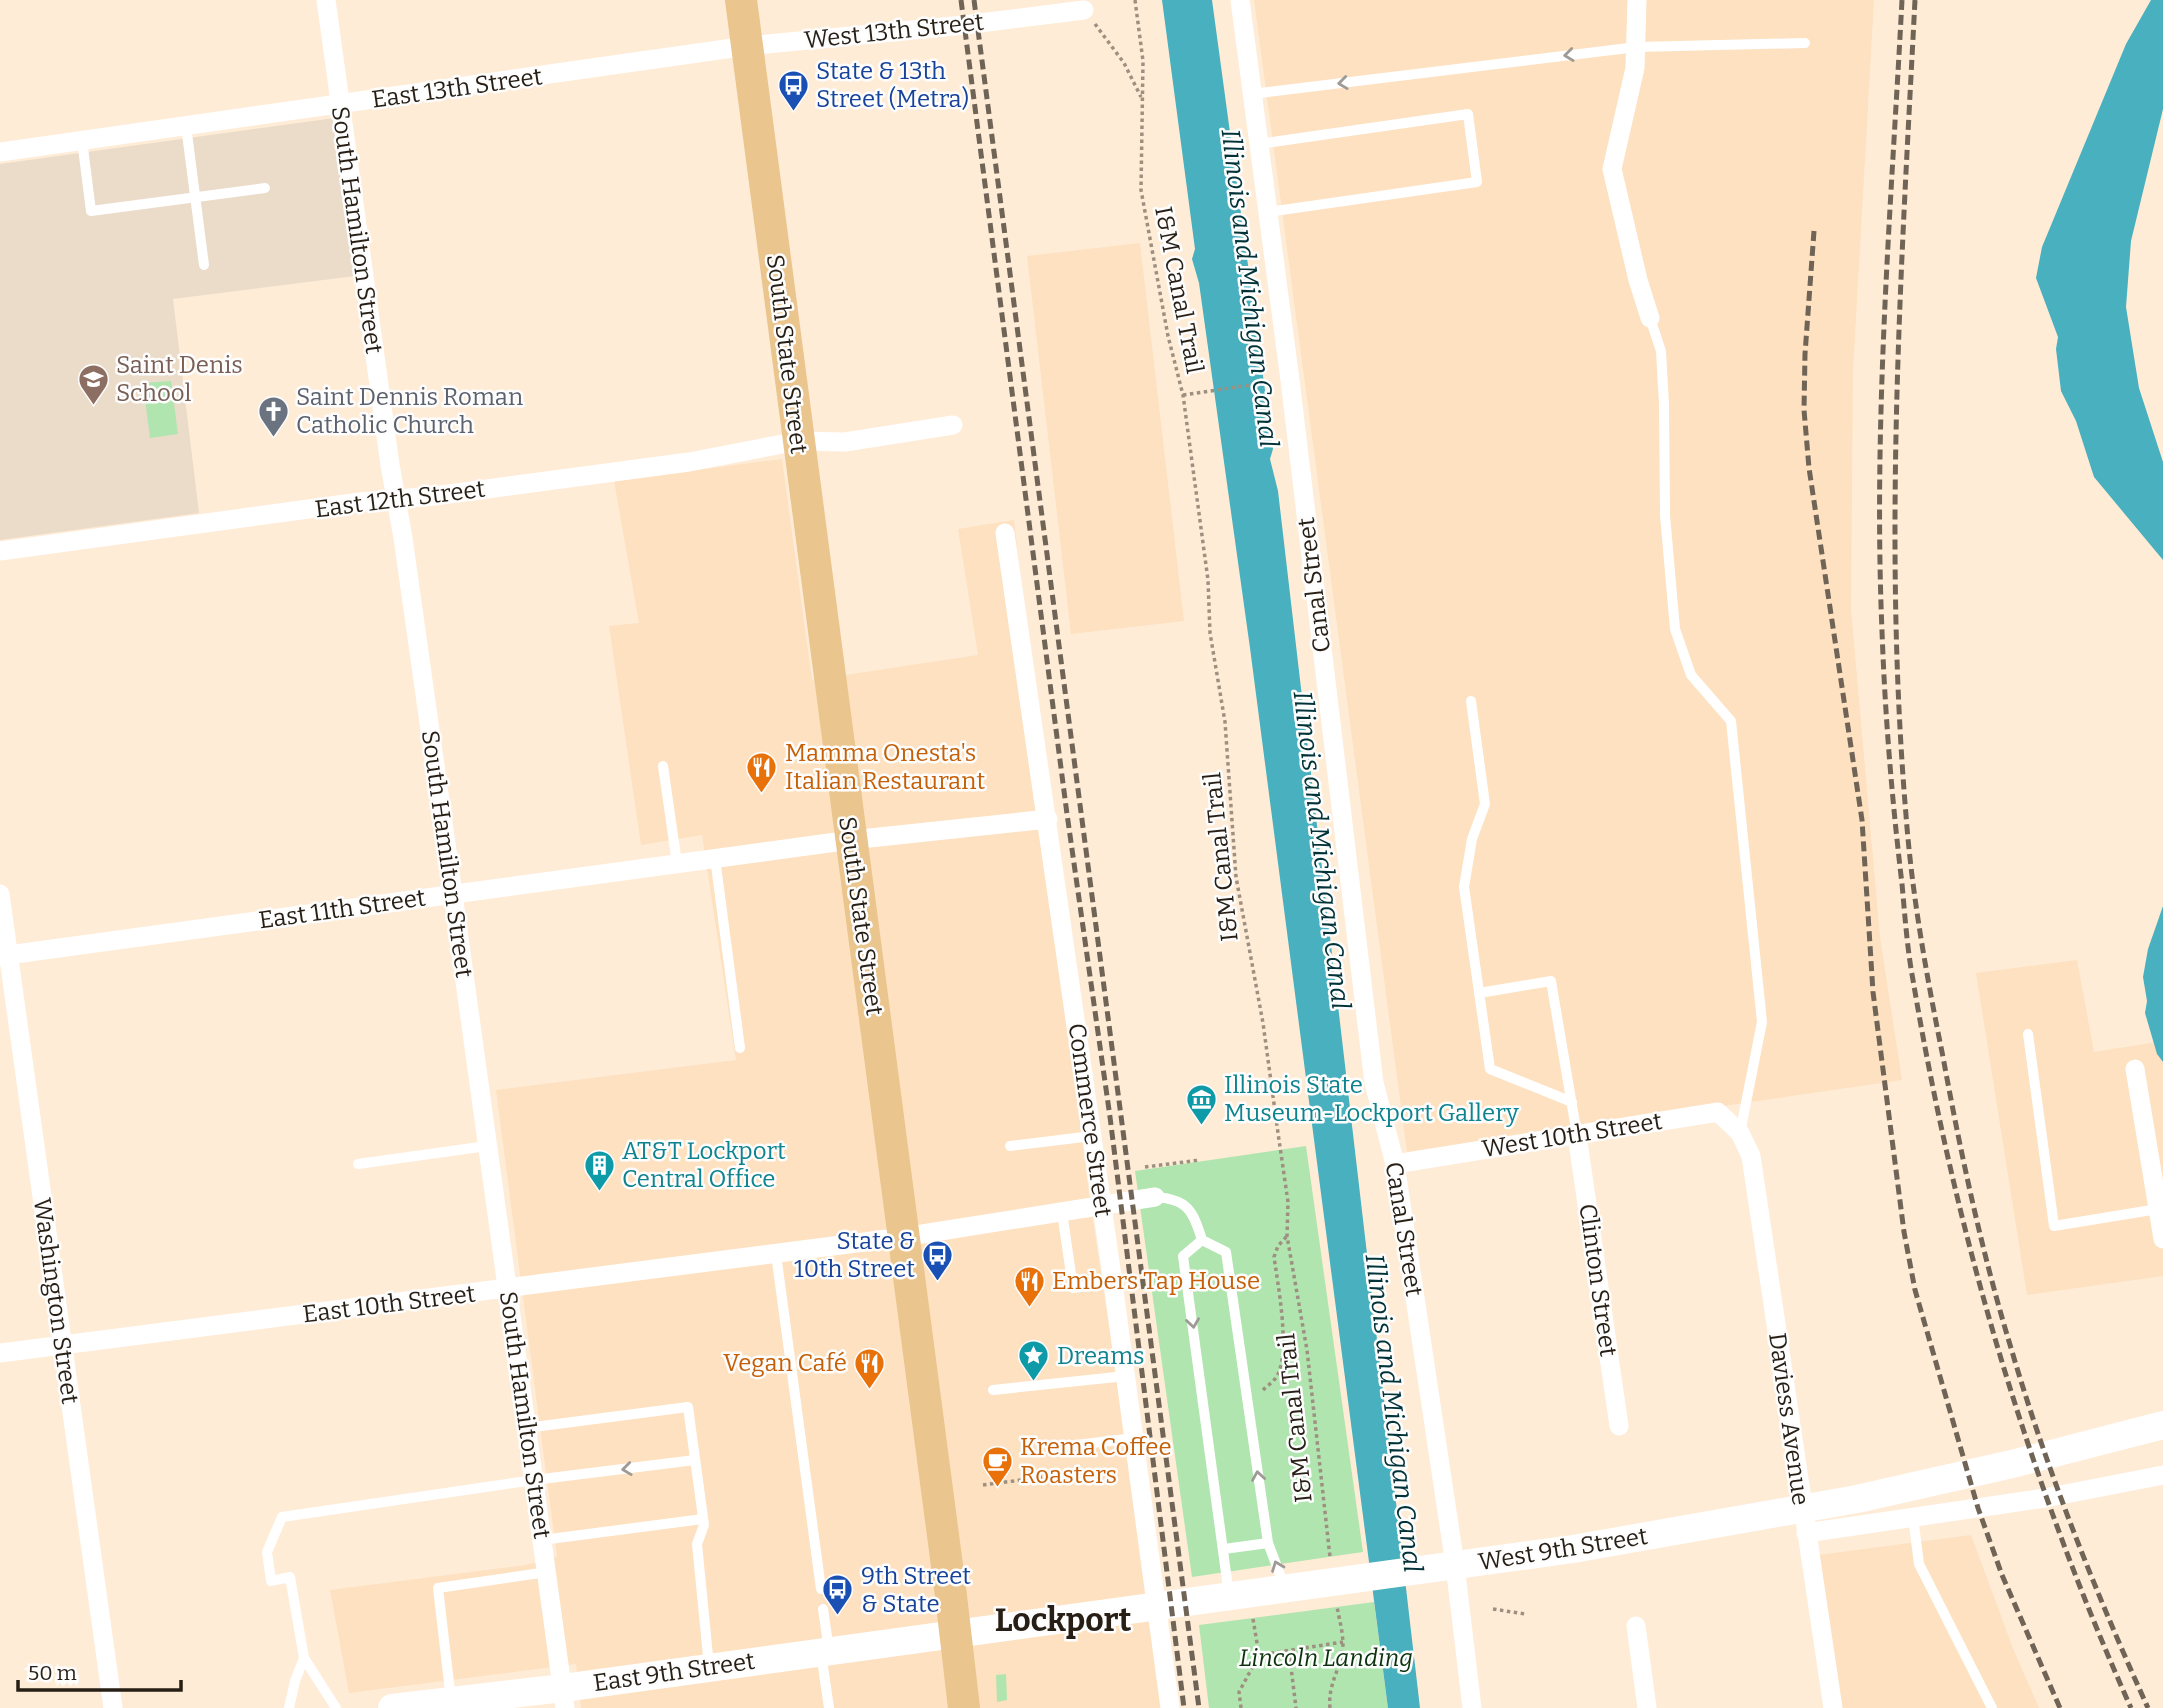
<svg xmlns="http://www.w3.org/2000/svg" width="2163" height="1708" viewBox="0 0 2163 1708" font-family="Bitter,serif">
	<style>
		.built { fill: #fde1c0 }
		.education { fill: #ebdbc9 }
		.green { fill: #b0e5af }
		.water { fill: #48b0be }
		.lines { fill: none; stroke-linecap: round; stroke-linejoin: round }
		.path { stroke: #9e9080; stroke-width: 3.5; stroke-dasharray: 3.5 3.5; stroke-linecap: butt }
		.lane { stroke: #fff; stroke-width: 10 }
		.street { stroke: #fff; stroke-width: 19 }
		.secondary { stroke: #fff; stroke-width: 28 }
		.primary { stroke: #eac58e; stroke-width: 32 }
		.rail { stroke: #706456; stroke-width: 5; stroke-dasharray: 10 5; stroke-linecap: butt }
		.oneway { stroke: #9e9a96 }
		.labels { text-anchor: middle; stroke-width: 5; stroke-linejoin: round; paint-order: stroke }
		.street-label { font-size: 24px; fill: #271f15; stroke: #fdfdfd }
		.transit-label { font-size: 24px; fill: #164399; stroke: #fdfdfd; text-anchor: start }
		.education-label { font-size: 24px; fill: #785e54; stroke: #fdfdfd; text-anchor: start }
		.worship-label { font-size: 24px; fill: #5b616d; stroke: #fdfdfd; text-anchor: start }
		.food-label { font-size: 24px; fill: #c56008; stroke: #fdfdfd; text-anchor: start }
		.culture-label { font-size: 24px; fill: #0d838f; stroke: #fdfdfd; text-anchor: start }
		.park-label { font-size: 24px; font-style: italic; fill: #0b320d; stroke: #fdfdfd }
		.water-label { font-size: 26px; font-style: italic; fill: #003238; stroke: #fdfdfd }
		.district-label { font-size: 32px; font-weight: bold; fill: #271f15; stroke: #fdfdfd }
	</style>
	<rect width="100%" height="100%" fill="#ffecd7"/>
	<g class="built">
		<path d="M1254 0H1874L1853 371 1851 609 1880 937 1902 1080 1407 1152Z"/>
		<path d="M1140 243 1184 621 1071 634 1027 256Z"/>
		<path d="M782 459 812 680 978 655 958 529 1014 520 1029 651 1020 652 1090 1201 1148 1580 1165 1708H581L576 1664 349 1693 330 1590 526 1565 557 1557 496 1090 736 1060 702 835 641 845 609 626 639 623 614 481Z"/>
		<path d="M2077 960 2094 1052 2163 1041V1276L2027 1295 1976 973Z"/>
		<path d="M1971 1535 2014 1651 2039 1708H1827L1803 1557Z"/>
	</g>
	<path class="education" d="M335 118 355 276 173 299 199 513 0 540V164Z"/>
	<g class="green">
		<path d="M171 381 178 434 150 438 143 383Z"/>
		<path d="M1306 1146 1363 1552 1192 1577 1135 1171Z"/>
		<path d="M1374 1602 1388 1708H1209L1199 1625Z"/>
		<path d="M1006 1674 1007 1700 997 1702 996 1675Z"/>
	</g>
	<g class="water">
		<path d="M1162 0H1212L1273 449 1270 459 1278 491 1420 1708H1388L1250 648 1199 283 1192 259 1195 249Z"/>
		<path d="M2151 0H2163V109L2131 241 2126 307 2139 388 2163 462V560L2094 477 2076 421 2061 391 2056 349 2058 337 2036 278 2042 247 2126 44Z"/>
		<path d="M2163 906V1062L2157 1054 2145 1013 2147 1001 2143 977 2148 949Z"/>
	</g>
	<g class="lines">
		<g class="path">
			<path d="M1135 0 1143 61 1141 190 1168 336 1183 395 1208 580 1210 633 1225 722 1236 877 1263 1023 1278 1133 1288 1202 1287 1236 1307 1350 1330 1557"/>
			<path d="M1095 24 1124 63 1141 97"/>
			<path d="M1183 395 1271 382"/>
			<path d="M1145 1167 1200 1160"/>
			<path d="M1263 1390C1268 1385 1275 1381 1278 1374 1290 1349 1278 1285 1274 1257L1278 1246 1287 1236"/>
			<path d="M983 1485 1067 1474"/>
			<path d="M1493 1609 1525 1614"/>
			<path d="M1253 1619 1259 1655"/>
			<path d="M1289 1651 1296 1708"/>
			<path d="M1241 1708 1239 1692 1259 1655 1343 1642"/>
			<path d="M1330 1708C1328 1689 1336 1676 1341 1658 1346 1642 1340 1623 1337 1607"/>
		</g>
		<g class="lane">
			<path d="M1252 94 1637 47 1805 43"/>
			<path d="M186 126 204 265"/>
			<path d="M82 140 91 211 265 188"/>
			<path d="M1259 144 1468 114 1477 182 1268 212"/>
			<path d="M1650 318 1661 351 1664 404 1665 515 1675 629 1691 675 1731 721 1762 1022 1740 1133"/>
			<path d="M1471 701 1485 804 1472 839 1464 887 1490 1069 1572 1102"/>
			<path d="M663 766 677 863"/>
			<path d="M715 858 740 1048"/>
			<path d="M1479 993 1551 981 1577 1135"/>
			<path d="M2028 1034 2054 1226 2158 1209"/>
			<path d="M1010 1146 1092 1136"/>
			<path d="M358 1164 487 1146"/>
			<path d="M1155 1197C1187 1199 1193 1210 1202 1240L1226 1252 1268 1543 1284 1585"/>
			<path d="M1062 1212 1073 1288 1113 1283"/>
			<path d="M1202 1240 1183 1256 1229 1595"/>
			<path d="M776 1254 821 1589"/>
			<path d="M993 1390 1126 1376"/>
			<path d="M526 1428 688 1407 704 1525 697 1544 709 1666"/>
			<path d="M1068 1446 1134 1438"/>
			<path d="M1913 1517 1919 1564 1992 1708"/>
			<path d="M542 1540 703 1519"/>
			<path d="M1224 1549 1268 1543"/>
			<path d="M823 1609 829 1650"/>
			<path d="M821 1653 829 1708"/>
			<path d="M304 1658 290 1577 271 1581 267 1552 282 1517 534 1480 695 1460"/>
			<path d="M451 1700 438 1588 547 1572"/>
			<path d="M289 1708 295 1681 304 1658 336 1708"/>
		</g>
		<g class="street">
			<path d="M326 0 390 465 403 538 448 858 565 1708"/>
			<path d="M1240 0 1290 380 1374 1083 1395 1164 1455 1565 1472 1708"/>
			<path d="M1637 0 1635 68 1612 169 1638 280 1650 318"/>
			<path d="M0 152 747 46 964 25 1084 10"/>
			<path d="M1005 533 1113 1283 1170 1708"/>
			<path d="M0 551 360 502 434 496 689 462 798 441 845 442 953 425"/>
			<path d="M0 894 113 1708"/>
			<path d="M0 956 851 840 1048 819"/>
			<path d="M2135 1069 2163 1239"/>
			<path d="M1577 1135 1619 1426"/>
			<path d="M1395 1164 1718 1112 1740 1133 1751 1156 1833 1708"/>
			<path d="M0 1353 903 1237 1155 1197"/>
			<path d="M1806 1533 2045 1498 2163 1475"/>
			<path d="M1636 1626 1647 1708"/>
		</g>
		<path class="secondary" d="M392 1708 563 1688 1573 1549 1857 1499 2012 1464 2163 1425"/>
		<path class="primary" d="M741 0 951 1596 964 1708"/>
		<g class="rail">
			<path d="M961 0 1067 814 1110 1117 1184 1708"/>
			<path d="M974 0 1199 1708"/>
			<path d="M1902 0C1891 209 1873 421 1882 631 1885 715 1892 800 1902 884 1905 916 1907 948 1913 980 1955 1231 2027 1476 2131 1708"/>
			<path d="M1915 0C1901 271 1883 543 1906 815 1912 896 1927 978 1943 1057 1961 1155 1982 1253 2011 1348 2047 1471 2095 1591 2148 1708"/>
			<path d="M1814 231 1805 354 1804 410 1809 468 1862 820 1873 992 1904 1232 1915 1290 1978 1508 2002 1575 2060 1708"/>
		</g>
	</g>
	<defs><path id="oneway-chevron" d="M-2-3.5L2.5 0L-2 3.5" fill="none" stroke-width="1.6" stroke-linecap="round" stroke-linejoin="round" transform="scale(1.75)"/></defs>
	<g class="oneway">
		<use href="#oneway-chevron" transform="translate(1569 55) rotate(173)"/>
		<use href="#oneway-chevron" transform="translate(1343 83) rotate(173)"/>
		<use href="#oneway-chevron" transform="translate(1193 1323) rotate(82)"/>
		<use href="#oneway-chevron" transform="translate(627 1469) rotate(173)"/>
		<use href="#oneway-chevron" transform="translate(1258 1476) rotate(-99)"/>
		<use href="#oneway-chevron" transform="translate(1277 1566) rotate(-111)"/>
	</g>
	<defs>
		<symbol id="bus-pin" viewBox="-11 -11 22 30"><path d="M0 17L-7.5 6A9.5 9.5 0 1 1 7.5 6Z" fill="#1a4fb4" stroke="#fdfdfd"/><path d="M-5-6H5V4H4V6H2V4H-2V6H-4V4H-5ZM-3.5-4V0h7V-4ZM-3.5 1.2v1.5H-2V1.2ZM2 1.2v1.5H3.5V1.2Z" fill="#fff"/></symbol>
		<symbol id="school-pin" viewBox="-11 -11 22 30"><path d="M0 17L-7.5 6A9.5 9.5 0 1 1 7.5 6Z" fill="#8d6e63" stroke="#fdfdfd"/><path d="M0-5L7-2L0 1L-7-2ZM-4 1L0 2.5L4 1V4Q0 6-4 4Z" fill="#fff"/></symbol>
		<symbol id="church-pin" viewBox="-11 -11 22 30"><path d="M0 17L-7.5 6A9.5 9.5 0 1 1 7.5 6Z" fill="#6b7280" stroke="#fdfdfd"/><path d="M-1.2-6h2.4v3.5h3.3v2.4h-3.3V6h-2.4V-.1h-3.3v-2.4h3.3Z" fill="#fff"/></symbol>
		<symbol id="restaurant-pin" viewBox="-11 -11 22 30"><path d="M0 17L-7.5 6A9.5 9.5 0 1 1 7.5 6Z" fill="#e8710a" stroke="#fdfdfd"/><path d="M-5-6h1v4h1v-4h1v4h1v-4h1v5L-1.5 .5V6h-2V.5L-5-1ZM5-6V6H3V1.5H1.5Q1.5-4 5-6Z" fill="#fff"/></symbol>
		<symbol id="museum-pin" viewBox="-11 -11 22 30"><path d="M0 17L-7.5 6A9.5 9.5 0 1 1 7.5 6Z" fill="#0f9aa8" stroke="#fdfdfd"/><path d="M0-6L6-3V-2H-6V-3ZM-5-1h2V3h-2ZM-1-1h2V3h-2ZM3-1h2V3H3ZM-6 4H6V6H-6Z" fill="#fff"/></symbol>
		<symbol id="building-pin" viewBox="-11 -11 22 30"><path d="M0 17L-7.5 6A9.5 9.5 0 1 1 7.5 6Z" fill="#0f9aa8" stroke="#fdfdfd"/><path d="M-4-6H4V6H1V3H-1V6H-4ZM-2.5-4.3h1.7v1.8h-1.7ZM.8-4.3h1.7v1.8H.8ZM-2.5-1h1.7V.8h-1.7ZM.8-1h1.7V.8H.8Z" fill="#fff"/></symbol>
		<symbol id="sight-pin" viewBox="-11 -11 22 30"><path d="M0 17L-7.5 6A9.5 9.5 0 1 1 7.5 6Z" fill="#0f9aa8" stroke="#fdfdfd"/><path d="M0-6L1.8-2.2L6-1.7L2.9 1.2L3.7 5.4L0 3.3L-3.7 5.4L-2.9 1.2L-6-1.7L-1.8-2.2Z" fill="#fff"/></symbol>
		<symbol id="cafe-pin" viewBox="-11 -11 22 30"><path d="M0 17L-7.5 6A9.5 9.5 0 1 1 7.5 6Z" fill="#e8710a" stroke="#fdfdfd"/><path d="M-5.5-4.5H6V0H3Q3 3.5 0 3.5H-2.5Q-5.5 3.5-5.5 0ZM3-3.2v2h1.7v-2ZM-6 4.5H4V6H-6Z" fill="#fff"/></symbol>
	</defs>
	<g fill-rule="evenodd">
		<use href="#bus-pin" x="776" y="68" width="35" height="47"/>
		<use href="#school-pin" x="76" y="362" width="35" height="47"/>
		<use href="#church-pin" x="256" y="394" width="35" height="47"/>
		<use href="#restaurant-pin" x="744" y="750" width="35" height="47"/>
		<use href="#museum-pin" x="1184" y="1082" width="35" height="47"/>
		<use href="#building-pin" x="582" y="1148" width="35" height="47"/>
		<use href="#bus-pin" x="920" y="1238" width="35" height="47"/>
		<use href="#restaurant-pin" x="1012" y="1264" width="35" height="47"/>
		<use href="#sight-pin" x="1016" y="1338" width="35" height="47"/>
		<use href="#restaurant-pin" x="852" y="1346" width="35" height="47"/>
		<use href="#cafe-pin" x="980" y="1444" width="35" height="47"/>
		<use href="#bus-pin" x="820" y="1572" width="35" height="47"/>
	</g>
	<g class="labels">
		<g class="street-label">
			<text transform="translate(894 31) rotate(-6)" y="8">West 13th Street</text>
			<text transform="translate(457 88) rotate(-8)" y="8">East 13th Street</text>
			<text transform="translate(357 230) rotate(82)" y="8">South Hamilton Street</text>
			<text transform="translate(1179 290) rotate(79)" y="8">I&amp;M Canal Trail</text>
			<text transform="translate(787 354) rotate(83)" y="8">South State Street</text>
			<text transform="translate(400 499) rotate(-7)" y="8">East 12th Street</text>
			<text transform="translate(1314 585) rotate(-97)" y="8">Canal Street</text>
			<text transform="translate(447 854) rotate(82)" y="8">South Hamilton Street</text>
			<text transform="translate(1221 857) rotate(-96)" y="8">I&amp;M Canal Trail</text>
			<text transform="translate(342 909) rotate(-8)" y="8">East 11th Street</text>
			<text transform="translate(861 916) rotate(82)" y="8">South State Street</text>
			<text transform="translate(1090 1120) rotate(82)" y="8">Commerce Street</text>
			<text transform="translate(1572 1135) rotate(-9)" y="8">West 10th Street</text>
			<text transform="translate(1404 1229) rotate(81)" y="8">Canal Street</text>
			<text transform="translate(1598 1280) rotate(82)" y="8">Clinton Street</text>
			<text transform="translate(56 1301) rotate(82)" y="8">Washington Street</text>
			<text transform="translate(389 1304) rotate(-7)" y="8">East 10th Street</text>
			<text transform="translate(525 1415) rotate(82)" y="8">South Hamilton Street</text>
			<text transform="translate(1295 1418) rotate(-96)" y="8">I&amp;M Canal Trail</text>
			<text transform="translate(1789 1419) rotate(82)" y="8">Daviess Avenue</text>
			<text transform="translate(1563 1549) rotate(-9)" y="8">West 9th Street</text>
			<text transform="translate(674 1672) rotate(-8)" y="8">East 9th Street</text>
		</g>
		<g class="transit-label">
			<text x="816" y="79">State &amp; 13th<tspan x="816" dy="28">Street (Metra)</tspan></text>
			<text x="915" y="1249" text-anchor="end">State &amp;<tspan x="915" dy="28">10th Street</tspan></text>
			<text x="861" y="1584">9th Street<tspan x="861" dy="28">&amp; State</tspan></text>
		</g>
		<g class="education-label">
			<text x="116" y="373">Saint Denis<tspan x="116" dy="28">School</tspan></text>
		</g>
		<g class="worship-label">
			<text x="296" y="405">Saint Dennis Roman<tspan x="296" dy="28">Catholic Church</tspan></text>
		</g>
		<g class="food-label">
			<text x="785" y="761">Mamma Onesta's<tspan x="785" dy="28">Italian Restaurant</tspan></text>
			<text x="1052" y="1289">Embers Tap House</text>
			<text x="847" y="1371" text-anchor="end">Vegan Café</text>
			<text x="1020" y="1455">Krema Coffee<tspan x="1020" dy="28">Roasters</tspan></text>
		</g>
		<g class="culture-label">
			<text x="1224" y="1093">Illinois State<tspan x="1224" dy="28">Museum-Lockport Gallery</tspan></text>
			<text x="622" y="1159">AT&amp;T Lockport<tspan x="622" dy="28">Central Office</tspan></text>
			<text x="1057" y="1364">Dreams</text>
		</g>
		<g class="park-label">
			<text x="1326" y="1666">Lincoln Landing</text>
		</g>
		<g class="water-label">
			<text transform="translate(1250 288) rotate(83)" y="9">Illinois and Michigan Canal</text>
			<text transform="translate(1322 850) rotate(83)" y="9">Illinois and Michigan Canal</text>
			<text transform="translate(1394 1413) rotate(83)" y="9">Illinois and Michigan Canal</text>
		</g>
		<g class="district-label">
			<text x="1063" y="1631">Lockport</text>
		</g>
	</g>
	<path d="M18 1680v10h163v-10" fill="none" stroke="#271f15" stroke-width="3.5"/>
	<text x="28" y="1680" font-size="21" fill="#271f15" stroke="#fdfdfd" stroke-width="5" paint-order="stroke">50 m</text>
</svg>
